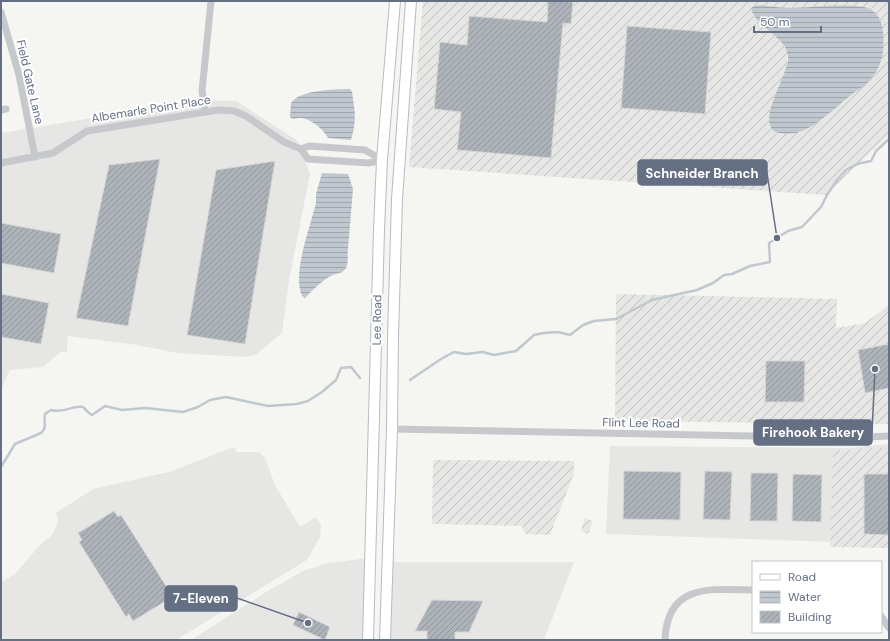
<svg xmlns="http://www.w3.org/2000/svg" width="890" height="641" viewBox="0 0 890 641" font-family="'DM Sans',sans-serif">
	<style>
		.built { fill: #e6e6e5 }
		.industrial { fill: url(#industrial-furrows); fill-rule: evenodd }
		.water { fill: url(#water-rules) }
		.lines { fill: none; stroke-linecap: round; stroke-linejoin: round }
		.stream { stroke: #c0c7ce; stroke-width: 2.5 }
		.building { fill: url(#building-hatch); stroke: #d6d7d5 }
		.secondary-casing { stroke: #b8bbc0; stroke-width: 12 }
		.street { stroke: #c6c8cc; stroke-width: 7 }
		.secondary { stroke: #fff; stroke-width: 10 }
		.labels { text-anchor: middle; stroke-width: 4; stroke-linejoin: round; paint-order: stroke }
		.street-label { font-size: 12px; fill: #646f84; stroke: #fff }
		.leader { fill: none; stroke: #646f84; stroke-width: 1.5 }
		.callout-dot { fill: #646f84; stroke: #fff; stroke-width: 1.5 }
		.callout { fill: #646f84; stroke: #646f84; stroke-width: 1.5 }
		.callout-label { font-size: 13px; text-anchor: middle; font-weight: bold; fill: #fff }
	</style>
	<defs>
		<pattern id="industrial-furrows" width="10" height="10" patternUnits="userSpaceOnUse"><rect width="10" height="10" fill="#e6e6e5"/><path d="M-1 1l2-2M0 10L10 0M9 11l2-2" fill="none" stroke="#bebfbf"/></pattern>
		<pattern id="water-rules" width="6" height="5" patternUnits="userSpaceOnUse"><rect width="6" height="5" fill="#c0c7ce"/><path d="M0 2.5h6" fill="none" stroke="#a0a6ad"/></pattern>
		<pattern id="building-hatch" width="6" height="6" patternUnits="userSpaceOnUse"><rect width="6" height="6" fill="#aeb3ba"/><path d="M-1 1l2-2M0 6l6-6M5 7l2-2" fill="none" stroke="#91969d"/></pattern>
	</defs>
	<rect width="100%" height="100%" fill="#f5f6f2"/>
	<g class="built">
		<path d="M200 100 236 101 298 141 310 174 289 280 282 333 257 354 245 357 177 353 138 345 68 336 67 352H61L43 367 10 370 1 390V133Z"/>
		<path d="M889 444V544L606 534 610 446 848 448Z"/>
		<path d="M234 447 237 452H259L265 458 275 485 300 527 316 517 321 525 320 537 307 560 176 640H1V582L15 574 39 546 52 535 58 522 56 513 93 489 169 472Z"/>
		<path d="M369 558 368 640H191L266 592 303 571 328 563Z"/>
		<path d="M391 562H574L544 640H389Z"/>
	</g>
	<g class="industrial">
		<path d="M423 1H889V135L826 195 409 167ZM762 5 776 8H793L854 6 873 10 810 126 799 132 789 133 779 87 787 66V51L784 45 778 39Z"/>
		<path d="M616 294 837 299 836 328 865 323 889 305V424L615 421Z"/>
		<path d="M889 447V548L830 547 833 451Z"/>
		<path d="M433 460 574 461V474L550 535 525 534 522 526 432 524Z"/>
		<path d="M585 518 593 521 588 534 581 531Z"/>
	</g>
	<g class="water">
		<path d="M762 5C772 7 782 8 792 8 809 8 861 1 873 11 880 16 882 24 883 32 884 44 884 57 878 68 876 72 873 76 870 80 865 86 857 90 851 95 836 107 817 126 799 132 792 134 778 135 773 130 759 117 788 75 788 58 788 37 758 30 751 9L754 6Z"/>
		<path d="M345 89H350L352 92C355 112 357 120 351 140L328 138C322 127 306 114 293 119L290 117 291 103C300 90 330 90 345 89Z"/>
		<path d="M322 173 348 174 353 189 348 249C347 255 349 262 346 268 343 273 338 273 333 275 323 279 313 290 305 298L302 296C292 273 310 228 316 203V194Z"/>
	</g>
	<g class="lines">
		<g class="stream">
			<path d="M410 380 441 359 454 352 466 354 483 352 494 355 516 351 534 335 544 333 558 332 570 335 583 325 594 321 616 319 652 300 697 290 713 283 724 275 732 274 750 266 770 262 769 243 788 231 802 227 821 207 827 195 837 180 846 170 857 164 871 161 876 151 889 139"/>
			<path d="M1 467 15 444 41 433C48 427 43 421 45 414L51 410C64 414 71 405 83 407L89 413 92 415 105 406 122 410 145 408 183 412 198 407 210 400 226 397 268 406 297 404 308 401 322 392 336 380 341 368 351 367 360 378"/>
		</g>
	</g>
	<g class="building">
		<path d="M548 1H573L571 24 563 23 551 158 457 150 461 112 434 109 440 42 467 45 469 16 547 22Z"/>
		<path d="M627 26 711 32 705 114 621 108Z"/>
		<path d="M160 159 128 326 76 318 109 165Z"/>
		<path d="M275 161 245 344 187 335 216 170Z"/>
		<path d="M1 223 61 234 54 273 1 263Z"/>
		<path d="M1 294 49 303 41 344 1 337Z"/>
		<path d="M889 344V388L865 393 858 350Z"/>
		<path d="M766 361H805L804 402H765Z"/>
		<path d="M624 471 681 472 680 520 623 519Z"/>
		<path d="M705 471 732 472 730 520 703 519Z"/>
		<path d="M751 473H778L777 521H750Z"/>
		<path d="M793 474 822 475 821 522 792 521Z"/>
		<path d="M864 474H889V535L864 534Z"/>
		<path d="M114 511 118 517 121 515 168 589 164 591 169 599 133 621 129 614 126 617 79 542 82 540 78 533Z"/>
		<path d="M432 600 483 601 469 632H455V640H427V631H415Z"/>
		<path d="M299 612 330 627 325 640 293 625Z"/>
	</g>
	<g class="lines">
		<defs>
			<g id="secondary">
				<path d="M368 640 379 230 382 160 395 1"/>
				<path d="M385 640 392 429 393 337 397 199 411 1"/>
			</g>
		</defs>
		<use href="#secondary" class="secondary-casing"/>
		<g class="street">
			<path d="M1 12 19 75 35 157"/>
			<path d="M1 110 6 109"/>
			<path d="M205 111 202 91 211 1"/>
			<path d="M301 149 309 146 365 150 382 160"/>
			<path d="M1 163 53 153 87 131 218 110 234 111 246 116 284 142 301 149 308 159 369 163 382 160"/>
			<path d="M392 429 848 438 889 436"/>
			<path d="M881 616 889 628"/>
			<path d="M665 640C667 583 711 589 753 590"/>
		</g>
		<use href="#secondary" class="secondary"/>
	</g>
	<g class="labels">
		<g class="street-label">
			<text transform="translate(30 82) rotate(77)" y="4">Field Gate Lane</text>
			<text transform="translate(151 109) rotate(-9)" y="4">Albemarle Point Place</text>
			<text transform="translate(377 320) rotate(-89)" y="4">Lee Road</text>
			<text transform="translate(641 423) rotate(1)" y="4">Flint Lee Road</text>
		</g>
	</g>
	<path class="leader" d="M777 238L767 173M875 369L872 433M308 623L237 598"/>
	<g class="callout-dot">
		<circle cx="777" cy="238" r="4"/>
		<circle cx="875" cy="369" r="4"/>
		<circle cx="308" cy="623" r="4"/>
	</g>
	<g class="callout">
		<rect x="638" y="160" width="129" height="25" rx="4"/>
		<rect x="754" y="420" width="118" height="25" rx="4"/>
		<rect x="165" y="586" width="72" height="25" rx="4"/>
	</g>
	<g class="callout-label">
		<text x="702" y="178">Schneider Branch</text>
		<text x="813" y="437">Firehook Bakery</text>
		<text x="201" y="603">7-Eleven</text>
	</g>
	<rect width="890" height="641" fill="none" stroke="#646f84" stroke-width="4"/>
	<rect x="752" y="561" width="130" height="72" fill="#ffffff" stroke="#c1c5ce"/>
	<rect x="760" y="574" width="20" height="6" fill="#ffffff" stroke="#c1c5ce"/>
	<text x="788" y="581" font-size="12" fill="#646f84">Road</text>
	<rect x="760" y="591" width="20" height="12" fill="url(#water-rules)" stroke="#c1c5ce"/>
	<text x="788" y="601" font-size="12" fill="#646f84">Water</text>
	<rect x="760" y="611" width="20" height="12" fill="url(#building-hatch)" stroke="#c1c5ce"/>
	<text x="788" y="621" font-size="12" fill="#646f84">Building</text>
	<path d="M754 26v6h67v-6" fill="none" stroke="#646f84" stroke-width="2"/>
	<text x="760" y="26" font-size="12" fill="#646f84" stroke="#ffffff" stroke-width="3" paint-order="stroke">50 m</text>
</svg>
